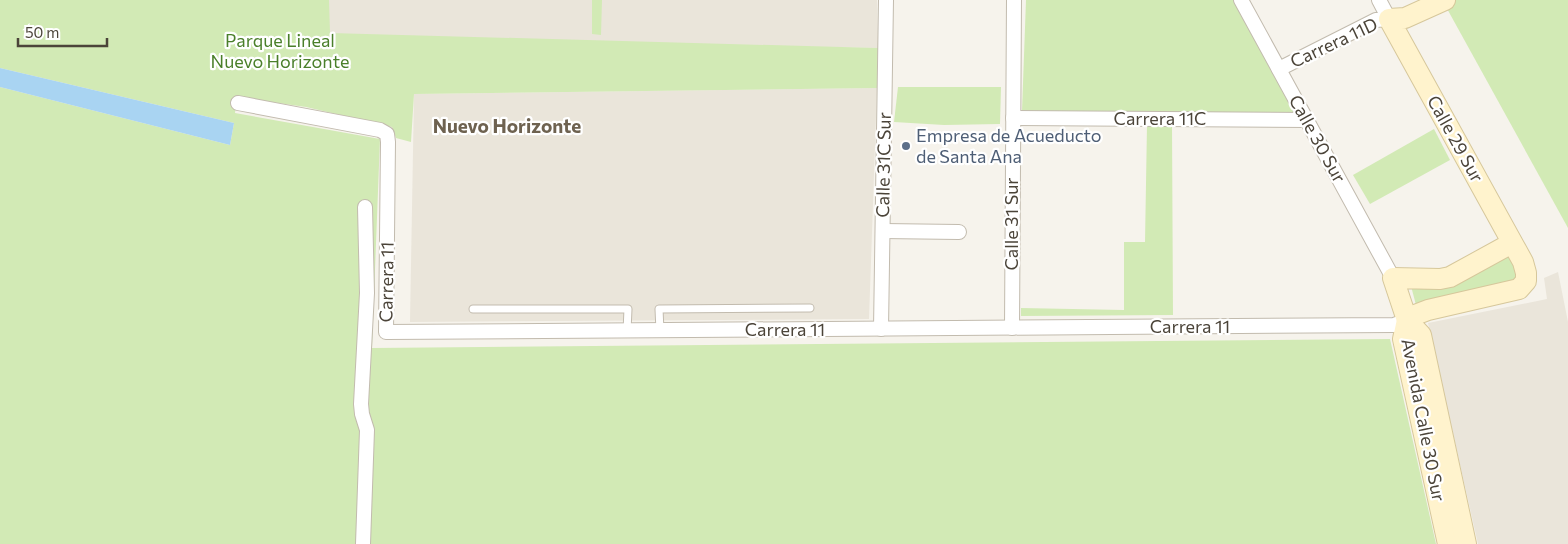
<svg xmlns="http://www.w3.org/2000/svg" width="1568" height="544" viewBox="0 0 1568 544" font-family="Commissioner,sans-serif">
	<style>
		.residential { fill: #eae5da }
		.green { fill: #d2eab5 }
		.water { fill: #a9d4f2 }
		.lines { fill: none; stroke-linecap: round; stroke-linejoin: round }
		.lane-casing { stroke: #c2bbae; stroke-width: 9 }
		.street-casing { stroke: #c2bbae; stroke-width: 16 }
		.secondary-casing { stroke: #d6c79b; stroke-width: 22 }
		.lane { stroke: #fff; stroke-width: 7 }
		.street { stroke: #fff; stroke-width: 14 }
		.secondary { stroke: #fff3cd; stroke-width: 20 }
		.service-dot { fill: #5c6f8a; stroke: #fff; stroke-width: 2 }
		.labels { text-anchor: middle; stroke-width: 4.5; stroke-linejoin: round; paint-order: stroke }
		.park-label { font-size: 18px; fill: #4a7f2a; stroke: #fff }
		.street-label { font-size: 18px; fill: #4b4439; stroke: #fff }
		.service-label { font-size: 18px; fill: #4e5e75; stroke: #fff; text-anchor: start }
		.neighbourhood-label { font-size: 19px; font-weight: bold; fill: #6e6250; stroke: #fff }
	</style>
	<rect width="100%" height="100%" fill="#f6f3ec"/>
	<g class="residential">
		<path d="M325 0H877L878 48 326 39Z"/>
		<path d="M877 88 869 319 410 322 414 94Z"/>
		<path d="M1558 272 1568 322V544H1478L1428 323 1547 299 1544 278Z"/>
	</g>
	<g class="green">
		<path d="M0 0H329L330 33 878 48 877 88 414 94 411 142 396 138 392 127 306 107 237 97 235 113 380 139 372 348 1390 339 1436 544H0V87L230 145 234 123 0 68Z"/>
		<path d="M592 0H602L601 35 592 34Z"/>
		<path d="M1026 0H1235L1295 113 1022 111Z"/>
		<path d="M1455 0H1568V228L1445 5Z"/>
		<path d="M898 87H1001L1000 124 944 125 894 122Z"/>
		<path d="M1147 125H1172L1173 315 1021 316V308L1124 310V242H1145Z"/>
		<path d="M1434 129 1450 160 1370 204 1353 175Z"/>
		<path d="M1510 252 1521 274 1517 282 1416 305 1411 286Z"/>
	</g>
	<path class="water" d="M0 68 234 123 230 145 0 87Z"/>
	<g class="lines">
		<defs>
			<g id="lane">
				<path d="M473 309H628L627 331"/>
				<path d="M660 331 659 309 810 308"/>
			</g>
			<g id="street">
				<path d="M1241 0 1393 278"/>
				<path d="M1279 69 1376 20 1389 19 1379 0"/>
				<path d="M238 103 380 130 387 134 388 142 386 332 1394 325 1407 320"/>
				<path d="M1013 118 1307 120"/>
				<path d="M883 231 959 232"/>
				<path d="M1012 328 1014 0"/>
				<path d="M881 329 886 0"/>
				<path d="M363 544 367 430 362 414 361 404 367 293 365 207"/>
			</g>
			<g id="secondary">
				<path d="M1407 320 1415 315 1428 310 1519 289 1526 281V273L1523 262 1389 19 1405 18 1445 0"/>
				<path d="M1407 320 1403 339 1448 544"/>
				<path d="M1466 544 1421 335 1407 320 1393 278 1440 279 1450 277 1512 243"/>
			</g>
		</defs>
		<use href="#lane" class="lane-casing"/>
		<use href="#street" class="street-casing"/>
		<use href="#secondary" class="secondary-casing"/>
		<use href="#lane" class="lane"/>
		<use href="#street" class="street"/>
		<use href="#secondary" class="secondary"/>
	</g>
	<circle class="service-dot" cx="906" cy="146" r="5"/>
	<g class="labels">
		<g class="park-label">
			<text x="280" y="47">Parque Lineal<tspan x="280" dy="21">Nuevo Horizonte</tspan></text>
		</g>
		<g class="street-label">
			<text transform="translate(1334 43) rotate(-25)" y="6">Carrera 11D</text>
			<text x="1160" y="125">Carrera 11C</text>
			<text transform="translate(1317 139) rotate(61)" y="6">Calle 30 Sur</text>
			<text transform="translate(1455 139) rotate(61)" y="6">Calle 29 Sur</text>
			<text transform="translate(884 165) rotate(-89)" y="6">Calle 31C Sur</text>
			<text transform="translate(1012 224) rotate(-90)" y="6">Calle 31 Sur</text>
			<text transform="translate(387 282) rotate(-89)" y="6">Carrera 11</text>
			<text x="1190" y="333">Carrera 11</text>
			<text x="785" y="336">Carrera 11</text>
			<text transform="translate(1423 420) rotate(79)" y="6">Avenida Calle 30 Sur</text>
		</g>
		<g class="service-label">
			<text x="916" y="142">Empresa de Acueducto<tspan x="916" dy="21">de Santa Ana</tspan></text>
		</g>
		<g class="neighbourhood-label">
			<text x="507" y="133">Nuevo Horizonte</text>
		</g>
	</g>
	<path d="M18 38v8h89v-8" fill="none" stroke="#4b4439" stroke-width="2.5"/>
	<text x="25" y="38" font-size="15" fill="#4b4439" stroke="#ffffff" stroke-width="4" paint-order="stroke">50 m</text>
</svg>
